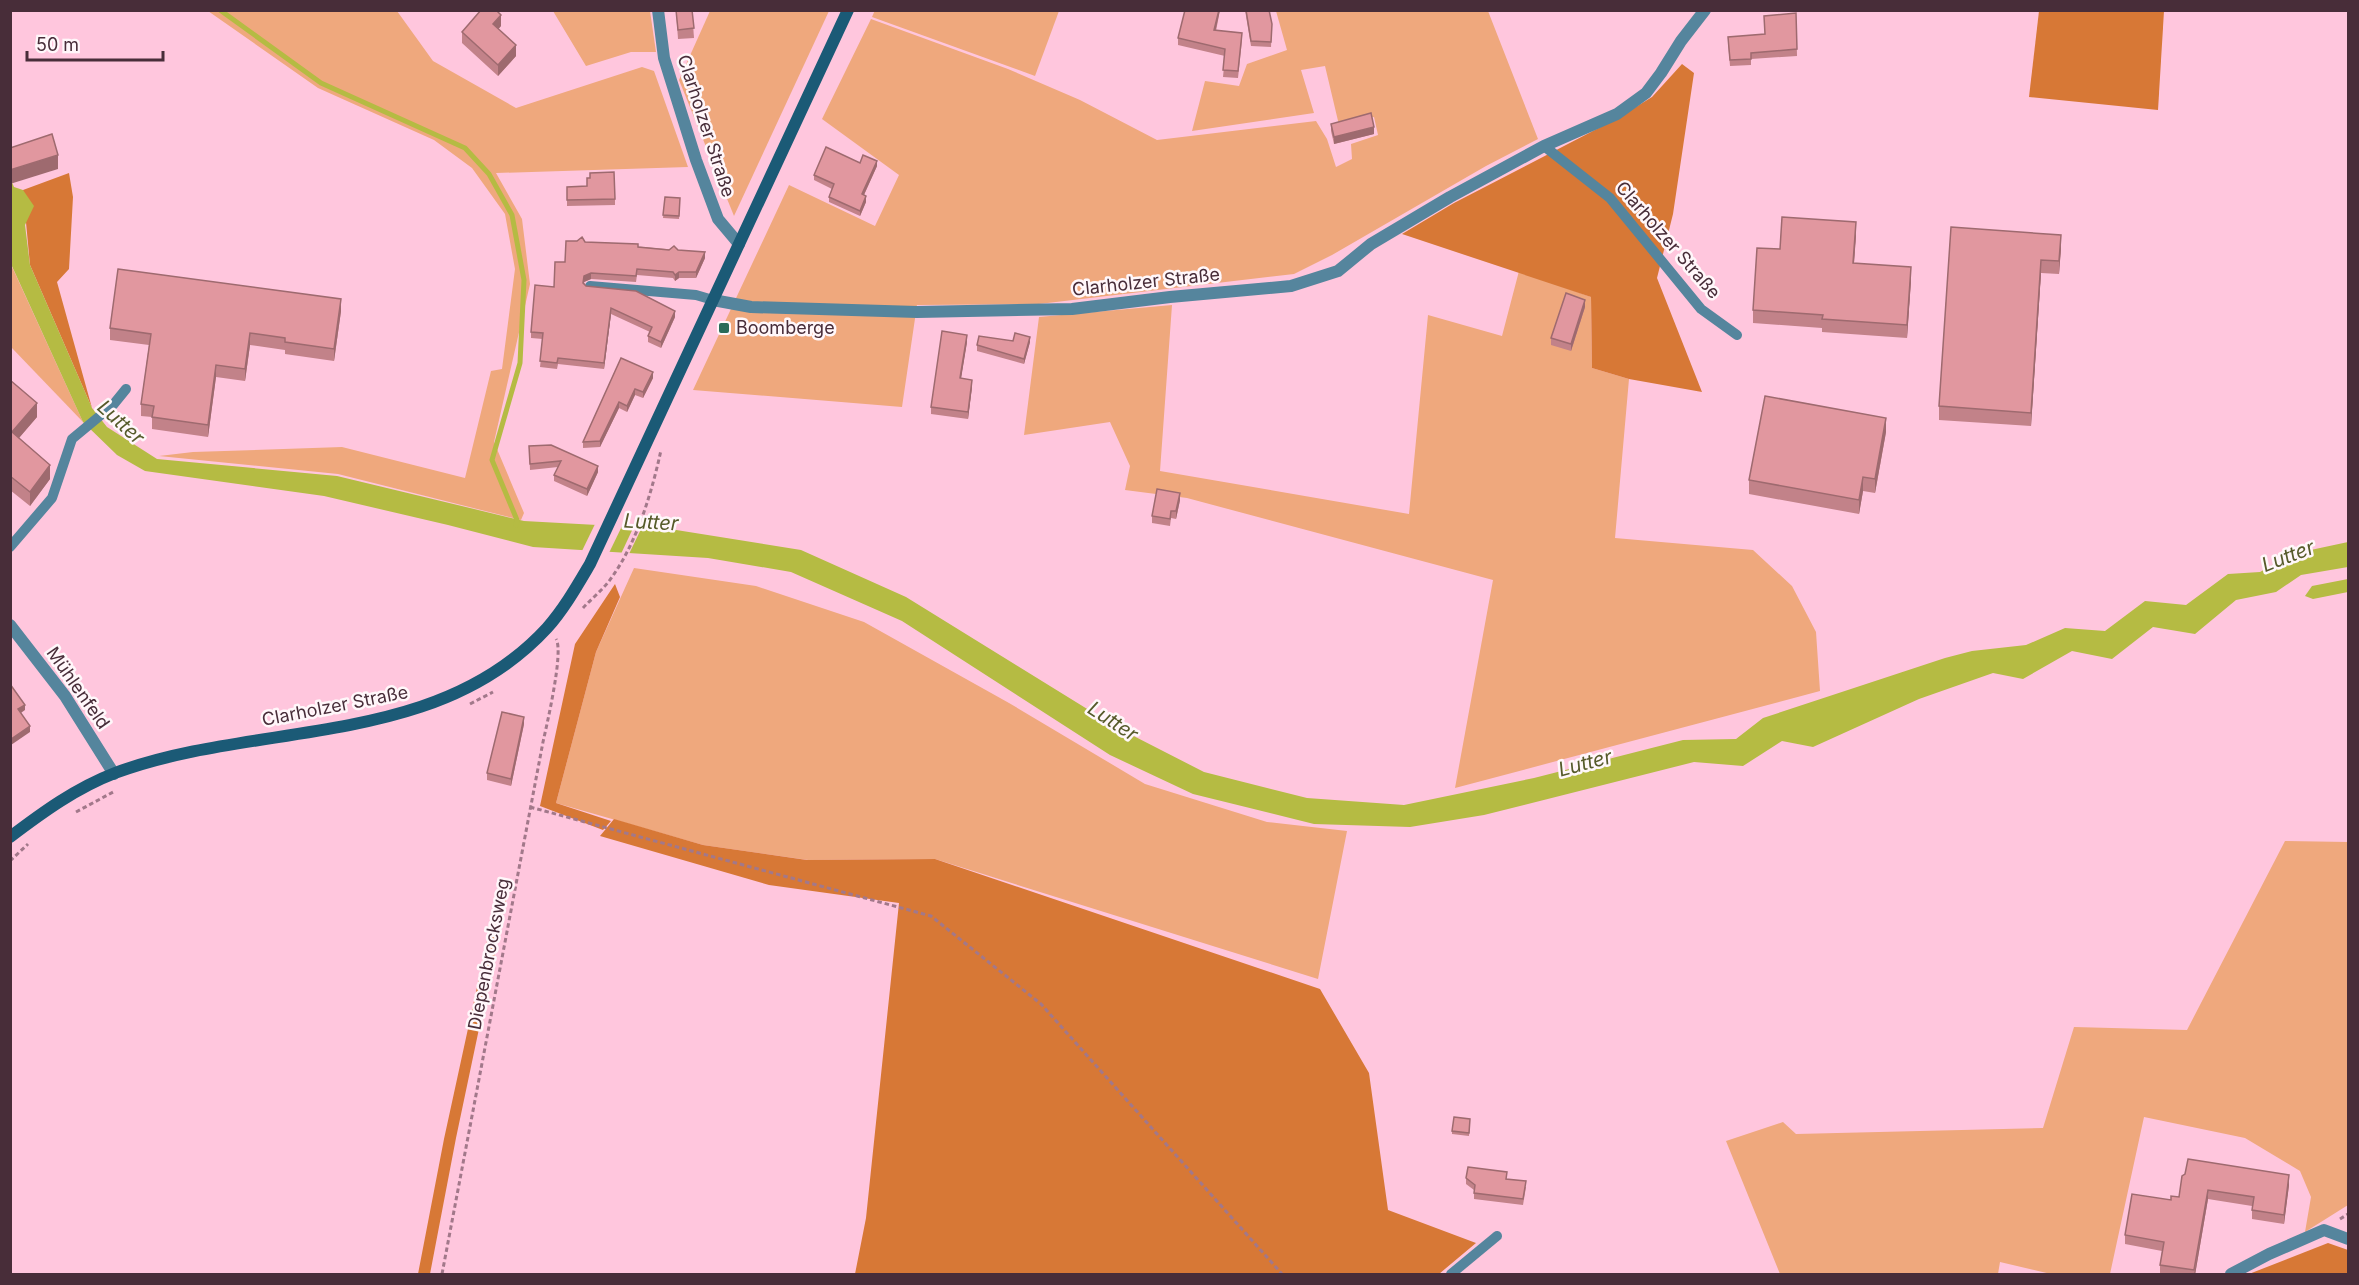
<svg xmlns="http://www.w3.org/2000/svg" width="2359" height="1285" viewBox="0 0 2359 1285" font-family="Inter,sans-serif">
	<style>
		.green { fill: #efa87d }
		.forest { fill: #d77836 }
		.water { fill: #b5bb43 }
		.pier { fill: #ffc6dd }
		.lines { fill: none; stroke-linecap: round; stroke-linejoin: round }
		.stream { stroke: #b5bb43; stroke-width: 5 }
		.path { stroke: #a2788a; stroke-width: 3; stroke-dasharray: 4.5 3; stroke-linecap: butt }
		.lane { stroke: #55859d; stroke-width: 10 }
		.street { stroke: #55859d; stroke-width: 12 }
		.secondary { stroke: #1b5a76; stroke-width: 12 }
		.wall { fill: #c28289 }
		.shaded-wall { fill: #9e6a6f }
		.building { fill: #e1979f; stroke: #9e6a6f; stroke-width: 1.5 }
		.poi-dot { fill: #2a6b59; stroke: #fff7fa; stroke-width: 2 }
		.labels { text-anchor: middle; stroke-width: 5; stroke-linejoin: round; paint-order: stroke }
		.street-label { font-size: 18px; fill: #482d39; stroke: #fff7fa }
		.poi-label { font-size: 18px; fill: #482d39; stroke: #fff7fa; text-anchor: start }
		.water-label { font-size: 20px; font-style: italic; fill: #565a2a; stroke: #fff7fa }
	</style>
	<rect width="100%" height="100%" fill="#ffc6dd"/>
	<g class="green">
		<path d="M875 10H1059V11L1035 76 872 17Z"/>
		<path d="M208 11H397L433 61 516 108 642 67 654 71 688 167 496 173 522 219 530 284 494 442 524 513 521 520 338 474 159 456 193 452 342 447 465 478 491 371 502 369 515 269 505 214 472 168 434 140 318 88Z"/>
		<path d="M553 11H650L656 52H631L586 66Z"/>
		<path d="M710 11H829L734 216 679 80Z"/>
		<path d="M1276 11H1488L1538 139 1486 166 1332 255 1294 274 1039 304 917 305 902 407 693 390 789 185 875 226 899 175 822 119 871 19 1008 69 1080 100 1157 140 1316 121 1327 139 1336 167 1352 159 1351 144 1378 135 1374 117 1339 125 1325 66 1301 70 1314 113 1192 131 1205 81 1239 86 1247 64 1287 50Z"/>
		<path d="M10 264 13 269 83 422 11 347Z"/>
		<path d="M1519 271 1591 297 1592 368 1629 379 1615 538 1753 550 1792 586 1816 632 1820 691 1455 788 1493 580 1187 498 1125 490 1130 466 1110 422 1024 435 1039 317 1172 305 1160 471 1409 514 1428 315 1502 336Z"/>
		<path d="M634 568 756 586 864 622 1009 703 1145 784 1267 822 1347 831 1318 979 935 859 808 860 703 845 556 803 596 652Z"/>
		<path d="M2285 841 2348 842V1205L2305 1232 2311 1197 2300 1171 2245 1138 2144 1117 2110 1274H2051L2000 1262 1998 1274H1780L1726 1141 1783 1122 1796 1134 2043 1128 2074 1027 2187 1030Z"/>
	</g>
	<g class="forest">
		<path d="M2039 11H2164L2158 110 2029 97Z"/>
		<path d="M1682 64 1694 73 1673 214 1657 278 1702 392 1629 379 1592 368 1591 297 1402 234 1454 203 1618 118 1652 97Z"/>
		<path d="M69 173 73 197 69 269 57 282 92 408 30 265 23 190Z"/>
		<path d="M615 584 620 597 596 652 556 803 611 821 603 830 540 806 575 644Z"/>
		<path d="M614 819 703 845 807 860 935 859 1320 989 1369 1073 1388 1210 1476 1243 1439 1274H855L866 1218 899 903 769 885 600 836Z"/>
		<path d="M499 886 508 891 456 1138 430 1274H418L444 1139Z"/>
		<path d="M2328 1243 2348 1250V1274H2249Z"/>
	</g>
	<g class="water">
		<path d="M10 178 14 187 23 190 34 206 25 225 30 265 92 408 107 427 157 459 337 476 524 521 670 529 801 550 906 597 1118 728 1204 772 1307 798 1404 805 1534 778 1683 740 1736 739 1763 718 1945 658 1972 651 2026 645 2065 628 2105 631 2145 601 2186 605 2228 574 2260 572 2292 554 2348 542V567L2301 575 2276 592 2236 600 2195 634 2153 627 2112 659 2072 651 2023 679 1993 673 1919 699 1813 747 1782 741 1743 766 1694 762 1484 815 1410 827 1314 824 1193 794 1110 755 902 621 791 572 708 558 533 547 448 525 324 496 145 471 117 455 83 422 11 264Z"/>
		<path d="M2348 579V592L2313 599 2305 596 2312 586Z"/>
	</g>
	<g class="pier">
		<path d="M596 522 623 524 608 555 581 553Z"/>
		<path d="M635 524 643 525 628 556H620Z"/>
	</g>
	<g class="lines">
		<path class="stream" d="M220 10 321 83 465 148 489 174 512 215 524 280 520 363 492 460 517 520 516 525"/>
		<g class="path">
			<path d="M583 608C592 598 604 589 612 577 637 542 652 492 661 450"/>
			<path d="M470 704 493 692"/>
			<path d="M530 807 931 916 1041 1004 1282 1274"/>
			<path d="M76 812 115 791"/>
			<path d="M10 861 28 844"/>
			<path d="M2340 1219 2348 1214"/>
			<path d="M442 1274 543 742C547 724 564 651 556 639"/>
		</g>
		<g class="lane">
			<path d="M1544 146 1610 198 1701 309 1737 335"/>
			<path d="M590 286 696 295 713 300"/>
			<path d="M10 547 52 498 72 439 113 405 126 389"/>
			<path d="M1451 1274 1497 1236"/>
		</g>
		<g class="street">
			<path d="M658 10 664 58 696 160 718 219 739 244"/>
			<path d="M713 300 751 307 917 312 1072 309 1170 297 1291 286 1338 271 1371 244 1450 197 1544 146 1617 114 1646 93 1661 73 1681 41 1705 10"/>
			<path d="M10 625 65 696 114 774"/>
			<path d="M2231 1274 2269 1254 2324 1230 2348 1239"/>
		</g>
		<path class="secondary" d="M10 837C43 812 76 788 115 773 258 720 435 750 547 628 564 609 577 586 590 564L848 10"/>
	</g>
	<g class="wall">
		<path d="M676 10H692L694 38 678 39Z"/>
		<path d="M1220 10 1216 31 1242 40 1238 78 1223 77 1225 56 1178 45V38Z"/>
		<path d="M1245 10H1269L1272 24 1271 47 1251 46Z"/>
		<path d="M1796 13 1797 56 1751 59V65L1730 66 1728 43 1765 34Z"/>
		<path d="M501 26 498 29 516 56 498 76 462 43V32Z"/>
		<path d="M1331 124 1374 134 1334 144 1331 131Z"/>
		<path d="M860 163 877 166 864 195 866 202 860 216 829 202V197L832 189 814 180V175Z"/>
		<path d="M567 187 615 199V205L567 206Z"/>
		<path d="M665 197 680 198 679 219 663 218Z"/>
		<path d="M1951 227 2061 248 2059 274 2041 273 2031 426 1939 420V406Z"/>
		<path d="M1856 235 1854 263 1911 280 1907 338 1822 332V328L1753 323V310L1780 249Z"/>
		<path d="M585 242 678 250 705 258 696 278H679L675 281 673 278 637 275 636 282 591 279 584 282 586 286 675 317 661 348 648 342V336L650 332 611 314 604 369 558 364 557 369 540 367 543 339 531 338V332L554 287 565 262Z"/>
		<path d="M1585 307 1571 351 1551 345V338Z"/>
		<path d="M341 311 334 361 285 354V350L250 345 245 381 216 377 208 437 152 429V417L141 416V404L149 345 110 340V328Z"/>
		<path d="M1013 341 1030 342 1024 364 977 351V345Z"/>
		<path d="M967 342 961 378 972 387 968 419 931 414V407Z"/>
		<path d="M621 358 653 378 643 398 635 395 627 412 619 408 600 447 583 448V442Z"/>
		<path d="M10 380 37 417 19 438 50 479 30 506 10 490Z"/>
		<path d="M1886 432 1875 493 1863 491 1859 514 1749 494V480Z"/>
		<path d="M529 446 598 472 587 496 554 481V475L558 467 530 470Z"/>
		<path d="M1180 500 1176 519 1171 518 1170 526 1152 523V516Z"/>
		<path d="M524 724 511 786 487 780V773Z"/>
		<path d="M1470 1123 1469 1136 1452 1134V1131Z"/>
		<path d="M2182 1176 2289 1185 2284 1224 2252 1219V1206L2208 1199 2195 1275 2160 1274V1265L2162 1251 2125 1244V1235L2171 1200 2179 1197Z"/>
		<path d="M1466 1178 1507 1179 1526 1187 1523 1205 1474 1199V1190L1466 1184Z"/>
	</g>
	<g class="shaded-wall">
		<path d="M1219 10H1220L1214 37V30Z"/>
		<path d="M501 15V26L493 35V24Z"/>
		<path d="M516 45V56L498 76V65Z"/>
		<path d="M1374 127V134L1334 144V137Z"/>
		<path d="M58 155V169L10 184V170Z"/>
		<path d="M877 161V166L862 199V194Z"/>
		<path d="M866 196V202L860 216V211Z"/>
		<path d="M1856 222V235L1853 276V263Z"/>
		<path d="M2061 235V248L2059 274V261Z"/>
		<path d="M705 252V258L696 278V272Z"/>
		<path d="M2041 260V273L2031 426V413Z"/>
		<path d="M1911 267V280L1907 338V325Z"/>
		<path d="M679 272V278L675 281V275Z"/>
		<path d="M591 273V279L584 282 583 289 584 276Z"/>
		<path d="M341 299V311L334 361V349Z"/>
		<path d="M1585 300V307L1571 351V344Z"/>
		<path d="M611 308V314L604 369V363Z"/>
		<path d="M675 311V317L661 348V342Z"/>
		<path d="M250 333V345L245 381V369Z"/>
		<path d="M967 335V342L960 385V378Z"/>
		<path d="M1030 337V342L1024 364V359Z"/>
		<path d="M216 365V377L208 437V425Z"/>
		<path d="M653 372V378L643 398V392Z"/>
		<path d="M972 380V387L968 419V412Z"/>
		<path d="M635 389V395L627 412V406Z"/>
		<path d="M619 402V408L600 447V441Z"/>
		<path d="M37 403V417L12 446V432Z"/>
		<path d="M1886 418V432L1875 493V479Z"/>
		<path d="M50 465V479L30 506V492Z"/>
		<path d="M598 466V472L587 496V489Z"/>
		<path d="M1863 477V491L1859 514V500Z"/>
		<path d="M1180 493V500L1176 519V511Z"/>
		<path d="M25 705V710L18 715V709Z"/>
		<path d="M524 717V724L511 786V779Z"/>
		<path d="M30 726V732L11 745V739Z"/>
		<path d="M2289 1175V1185L2284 1224V1215Z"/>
		<path d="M2208 1190V1199L2195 1275H2194Z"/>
	</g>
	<g class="building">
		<path d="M481 10H496L501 15 493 24 516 45 498 65 462 32Z"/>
		<path d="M676 10H692L694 28 678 30Z"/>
		<path d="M1185 10H1219L1214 30 1242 33 1238 71 1223 70 1225 49 1178 38Z"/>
		<path d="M1246 10H1269L1272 24 1271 42 1251 41Z"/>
		<path d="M1796 13 1797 49 1751 53V59L1730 60 1728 37 1765 34 1764 16Z"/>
		<path d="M1371 113 1374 127 1334 137 1331 124Z"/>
		<path d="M52 134 58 155 10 170V148Z"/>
		<path d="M826 147 860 163 863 155 877 161 862 194 866 196 860 211 829 197 834 184 814 175Z"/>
		<path d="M614 172 615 199 567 200V187L587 186V178H590V173Z"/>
		<path d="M665 197 680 198 679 216 663 215Z"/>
		<path d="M1782 217 1856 222 1853 263 1911 267 1907 325 1822 319 1823 315 1753 310 1757 248 1780 249Z"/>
		<path d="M1951 227 2061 235 2059 261 2041 260 2031 413 1939 406Z"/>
		<path d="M582 237 585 242 638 244V247L669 250 674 246 678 250 705 252 696 272H679L675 275 673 272 637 269 636 276 591 273 584 276 583 283 586 286 636 291 675 311 661 342 648 336 652 327 611 308 604 363 558 358 557 363 540 361 543 333 531 332 535 285 554 287 555 262H565L566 241H577Z"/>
		<path d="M118 269 341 299 334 349 285 342V338L250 333 245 369 216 365 208 425 152 417 154 406 141 404 151 334 110 328Z"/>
		<path d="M1566 293 1585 300 1571 344 1551 338Z"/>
		<path d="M942 331 967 335 960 378 972 380 968 412 931 407Z"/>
		<path d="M1015 333 1030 337 1024 359 977 345 979 336 1013 341Z"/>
		<path d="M621 358 653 372 643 392 635 389 627 406 619 402 600 441 583 442Z"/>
		<path d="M10 380 37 403 12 432 50 465 30 492 10 476Z"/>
		<path d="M1765 396 1886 418 1875 479 1863 477 1859 500 1749 480Z"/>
		<path d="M551 445 598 466 587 489 554 475 561 461 530 464 529 446Z"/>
		<path d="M1157 489 1180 493 1176 511H1171L1170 519 1152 516Z"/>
		<path d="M10 684 25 705 18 709 30 726 11 739Z"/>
		<path d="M502 712 524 717 511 779 487 773Z"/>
		<path d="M1454 1117 1470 1119 1469 1133 1452 1131Z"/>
		<path d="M2188 1159 2289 1175 2284 1215 2252 1210 2254 1197 2208 1190 2194 1270 2160 1265 2164 1242 2125 1235 2132 1194 2171 1200V1196L2179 1197 2182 1176 2185 1174Z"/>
		<path d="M1468 1167 1507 1172 1506 1179 1526 1181 1523 1199 1474 1193 1475 1185 1466 1178Z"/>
	</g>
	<rect class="poi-dot" x="718" y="322" width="12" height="12" rx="3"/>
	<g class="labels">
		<g class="street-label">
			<text transform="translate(706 126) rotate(72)" y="6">Clarholzer Straße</text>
			<text transform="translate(1668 240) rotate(49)" y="6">Clarholzer Straße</text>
			<text transform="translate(1146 282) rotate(-6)" y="6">Clarholzer Straße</text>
			<text transform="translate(78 688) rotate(55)" y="6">Mühlenfeld</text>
			<text transform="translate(335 706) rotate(-11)" y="6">Clarholzer Straße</text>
			<text transform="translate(489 954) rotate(-79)" y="6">Diepenbrocksweg</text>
		</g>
		<g class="poi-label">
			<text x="736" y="334">Boomberge</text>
		</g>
		<g class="water-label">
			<text transform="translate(121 422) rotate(42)" y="7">Lutter</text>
			<text transform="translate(651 522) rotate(3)" y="7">Lutter</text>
			<text transform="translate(2288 556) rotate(-21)" y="7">Lutter</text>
			<text transform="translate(1113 721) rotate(33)" y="7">Lutter</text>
			<text transform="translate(1585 763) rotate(-15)" y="7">Lutter</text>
		</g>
	</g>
	<rect width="2359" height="1285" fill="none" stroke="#482d39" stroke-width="24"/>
	<path d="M27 51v9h136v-9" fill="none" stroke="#482d39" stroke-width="3"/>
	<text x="36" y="51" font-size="18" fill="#482d39" stroke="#fff7fa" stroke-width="4.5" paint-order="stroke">50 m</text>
</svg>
